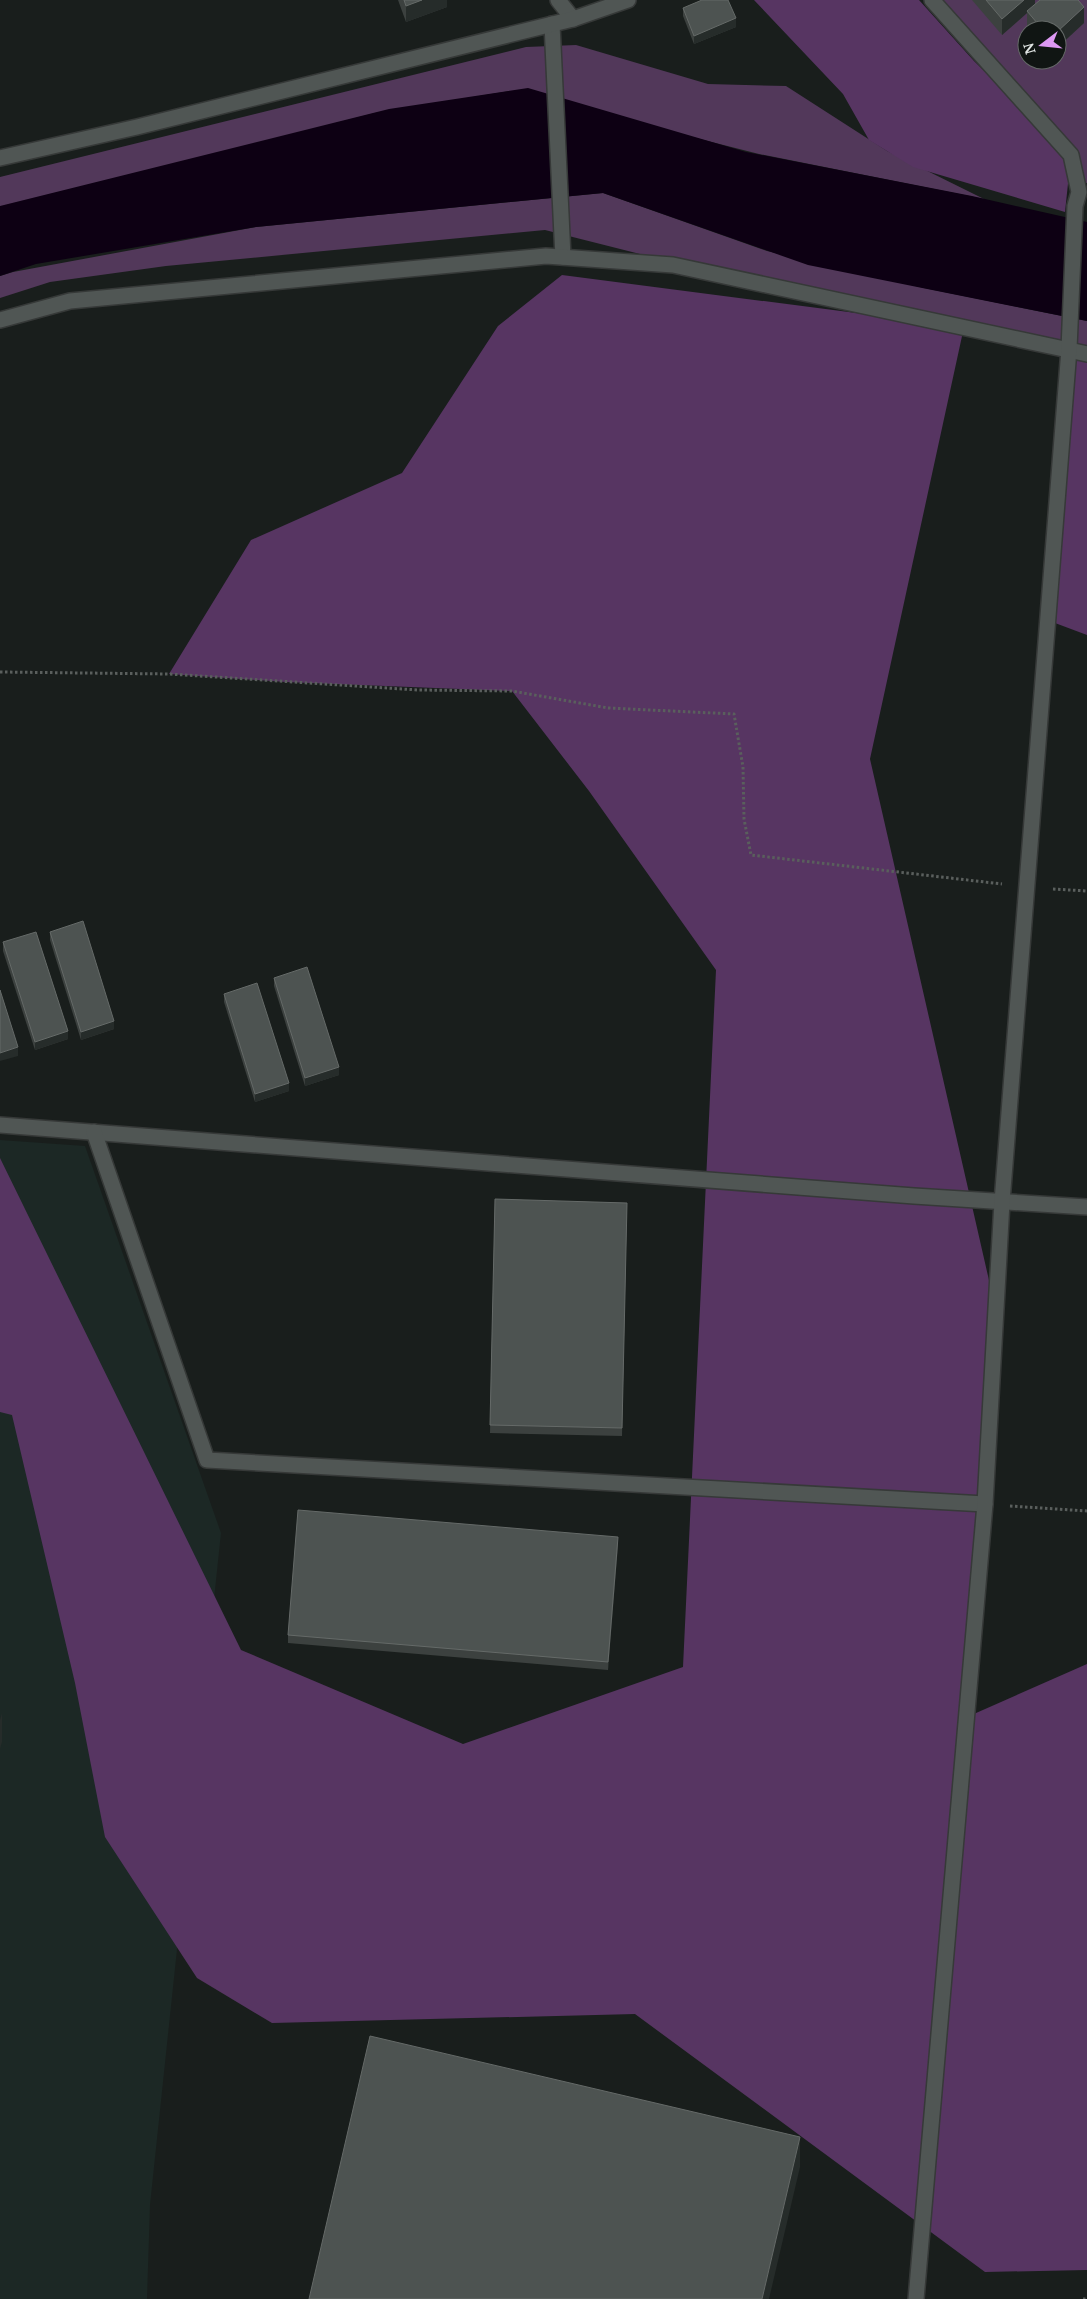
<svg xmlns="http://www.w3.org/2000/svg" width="1087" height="2299" viewBox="0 0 1087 2299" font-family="'Noto Serif',serif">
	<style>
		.built { fill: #1c2825 }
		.green { fill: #52385a; fill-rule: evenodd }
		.forest { fill: #573562 }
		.water { fill: #0d0013 }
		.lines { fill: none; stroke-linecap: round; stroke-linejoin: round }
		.minor-casing { stroke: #363938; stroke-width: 18 }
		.tertiary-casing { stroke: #363938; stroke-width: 18 }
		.path { stroke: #5a5f5d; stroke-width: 3; stroke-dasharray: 2.5 2.5; stroke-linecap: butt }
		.minor { stroke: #505654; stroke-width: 15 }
		.tertiary { stroke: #505654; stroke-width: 15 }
		.wall { fill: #3c413f }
		.shaded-wall { fill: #262c2a }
		.building { fill: #4d5351; stroke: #656a68 }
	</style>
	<rect width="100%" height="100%" fill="#191e1c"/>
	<path class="built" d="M0 1140 85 1146 221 1533 150 2205 147 2299H0Z"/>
	<g class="green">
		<path d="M932 0H1087V183L1077 184ZM1027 30H1057V60H1027Z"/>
		<path d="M576 45 708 84 786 86 887 151 984 199 759 154 510 91 375 113 0 210V177L526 47Z"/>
		<path d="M603 193 767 251 924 288 1087 321V352L735 278 545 230 166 266 50 282 0 298V276L13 272 256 227Z"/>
	</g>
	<g class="forest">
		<path d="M754 0H919L974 61 1071 155 1065 212 913 167 869 140 843 94Z"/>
		<path d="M562 275 964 327 870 759 996 1311 967 1717 1087 1664V2270L985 2272 635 2014 272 2023 197 1978 105 1837 75 1683 12 1415 0 1412V1158L241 1650 463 1744 683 1667 716 970 589 791 512 691 286 682 169 674 251 540 402 473 498 326Z"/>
		<path d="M1069 349 1087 354V635L1047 620Z"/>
	</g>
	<path class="water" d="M528 88 746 152 972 196 1087 222V321L808 265 603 193 256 227 36 264 0 276V206L389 109Z"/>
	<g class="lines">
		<defs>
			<g id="minor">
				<path d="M558 0 573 19"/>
				<path d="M552 24 563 257"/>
				<path d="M0 320 70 301 546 256 673 265 1087 354"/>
				<path d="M0 1125 914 1196 1087 1207"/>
				<path d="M94 1132 207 1460 985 1504"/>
				<path d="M916 2299 985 1504 1002 1202 1069 349 1075 206 1079 192 1071 155 932 0"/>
			</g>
			<path id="tertiary" d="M0 158 137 127 573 19 628 0"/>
		</defs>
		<use href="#minor" class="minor-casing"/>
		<use href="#tertiary" class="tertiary-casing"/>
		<g class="path">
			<path d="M0 672 169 674 418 690 512 691 608 708 734 714 743 767 744 819 751 855 1002 884"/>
			<path d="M1053 889 1087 891"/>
			<path d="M1010 1506 1087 1511"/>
			<path d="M1083 2299H1087"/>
		</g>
		<use href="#minor" class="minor"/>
		<use href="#tertiary" class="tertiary"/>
	</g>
	<g class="wall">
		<path d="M398 0H447V7L406 22Z"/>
		<path d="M972 0H1035V4L1084 23 1057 48V30H1029L1027 27V13L1002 35Z"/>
		<path d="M683 8 736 27 694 44 683 16Z"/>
		<path d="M50 932 114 1029 81 1040 50 940Z"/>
		<path d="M3 942 68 1039 35 1050 3 951Z"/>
		<path d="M274 978 339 1075 305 1086 274 986Z"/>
		<path d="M224 994 289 1091 255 1102 224 1002Z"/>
		<path d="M495 1199 627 1203 622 1436 490 1433Z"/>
		<path d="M618 1545 608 1670 288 1643V1635Z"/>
	</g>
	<g class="shaded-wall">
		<path d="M422 0H447V7L406 22V6Z"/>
		<path d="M1024 0H1035V6L1027 11V13L1002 35V19Z"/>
		<path d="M1084 7V23L1057 48V32Z"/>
		<path d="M736 18V27L694 44V36Z"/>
		<path d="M114 1021V1029L81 1040V1032Z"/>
		<path d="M68 1031V1039L35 1050V1042Z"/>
		<path d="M18 1047V1056L0 1061V1053Z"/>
		<path d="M339 1067V1075L305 1086V1078Z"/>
		<path d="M289 1083V1091L255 1102V1094Z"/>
		<path d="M618 1537V1545L608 1670V1662Z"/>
		<path d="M2 1713V1742L0 1749V1720Z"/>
		<path d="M800 2137V2167L769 2299H762Z"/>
	</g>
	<g class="building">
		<path d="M404 0H422L406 6Z"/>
		<path d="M702 0H728L736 18 694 36 683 8Z"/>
		<path d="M986 0H1024L1002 19Z"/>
		<path d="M1040 0H1078L1084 7 1057 32V30H1043L1027 11Z"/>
		<path d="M83 921 114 1021 81 1032 50 932Z"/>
		<path d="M36 932 68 1031 35 1042 3 942Z"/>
		<path d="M307 967 339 1067 305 1078 274 978Z"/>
		<path d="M257 983 289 1083 255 1094 224 994Z"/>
		<path d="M0 990 18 1047 0 1053Z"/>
		<path d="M495 1199 627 1203 622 1428 490 1425Z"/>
		<path d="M298 1510 618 1537 608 1662 288 1635Z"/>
		<path d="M370 2036 800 2137 762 2299H309Z"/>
	</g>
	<g transform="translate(1042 45) rotate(254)"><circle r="24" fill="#101513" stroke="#646967"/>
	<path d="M0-4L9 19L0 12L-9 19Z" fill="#dd98f3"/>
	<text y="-8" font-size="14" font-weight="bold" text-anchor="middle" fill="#e2e6e5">N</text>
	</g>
</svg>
